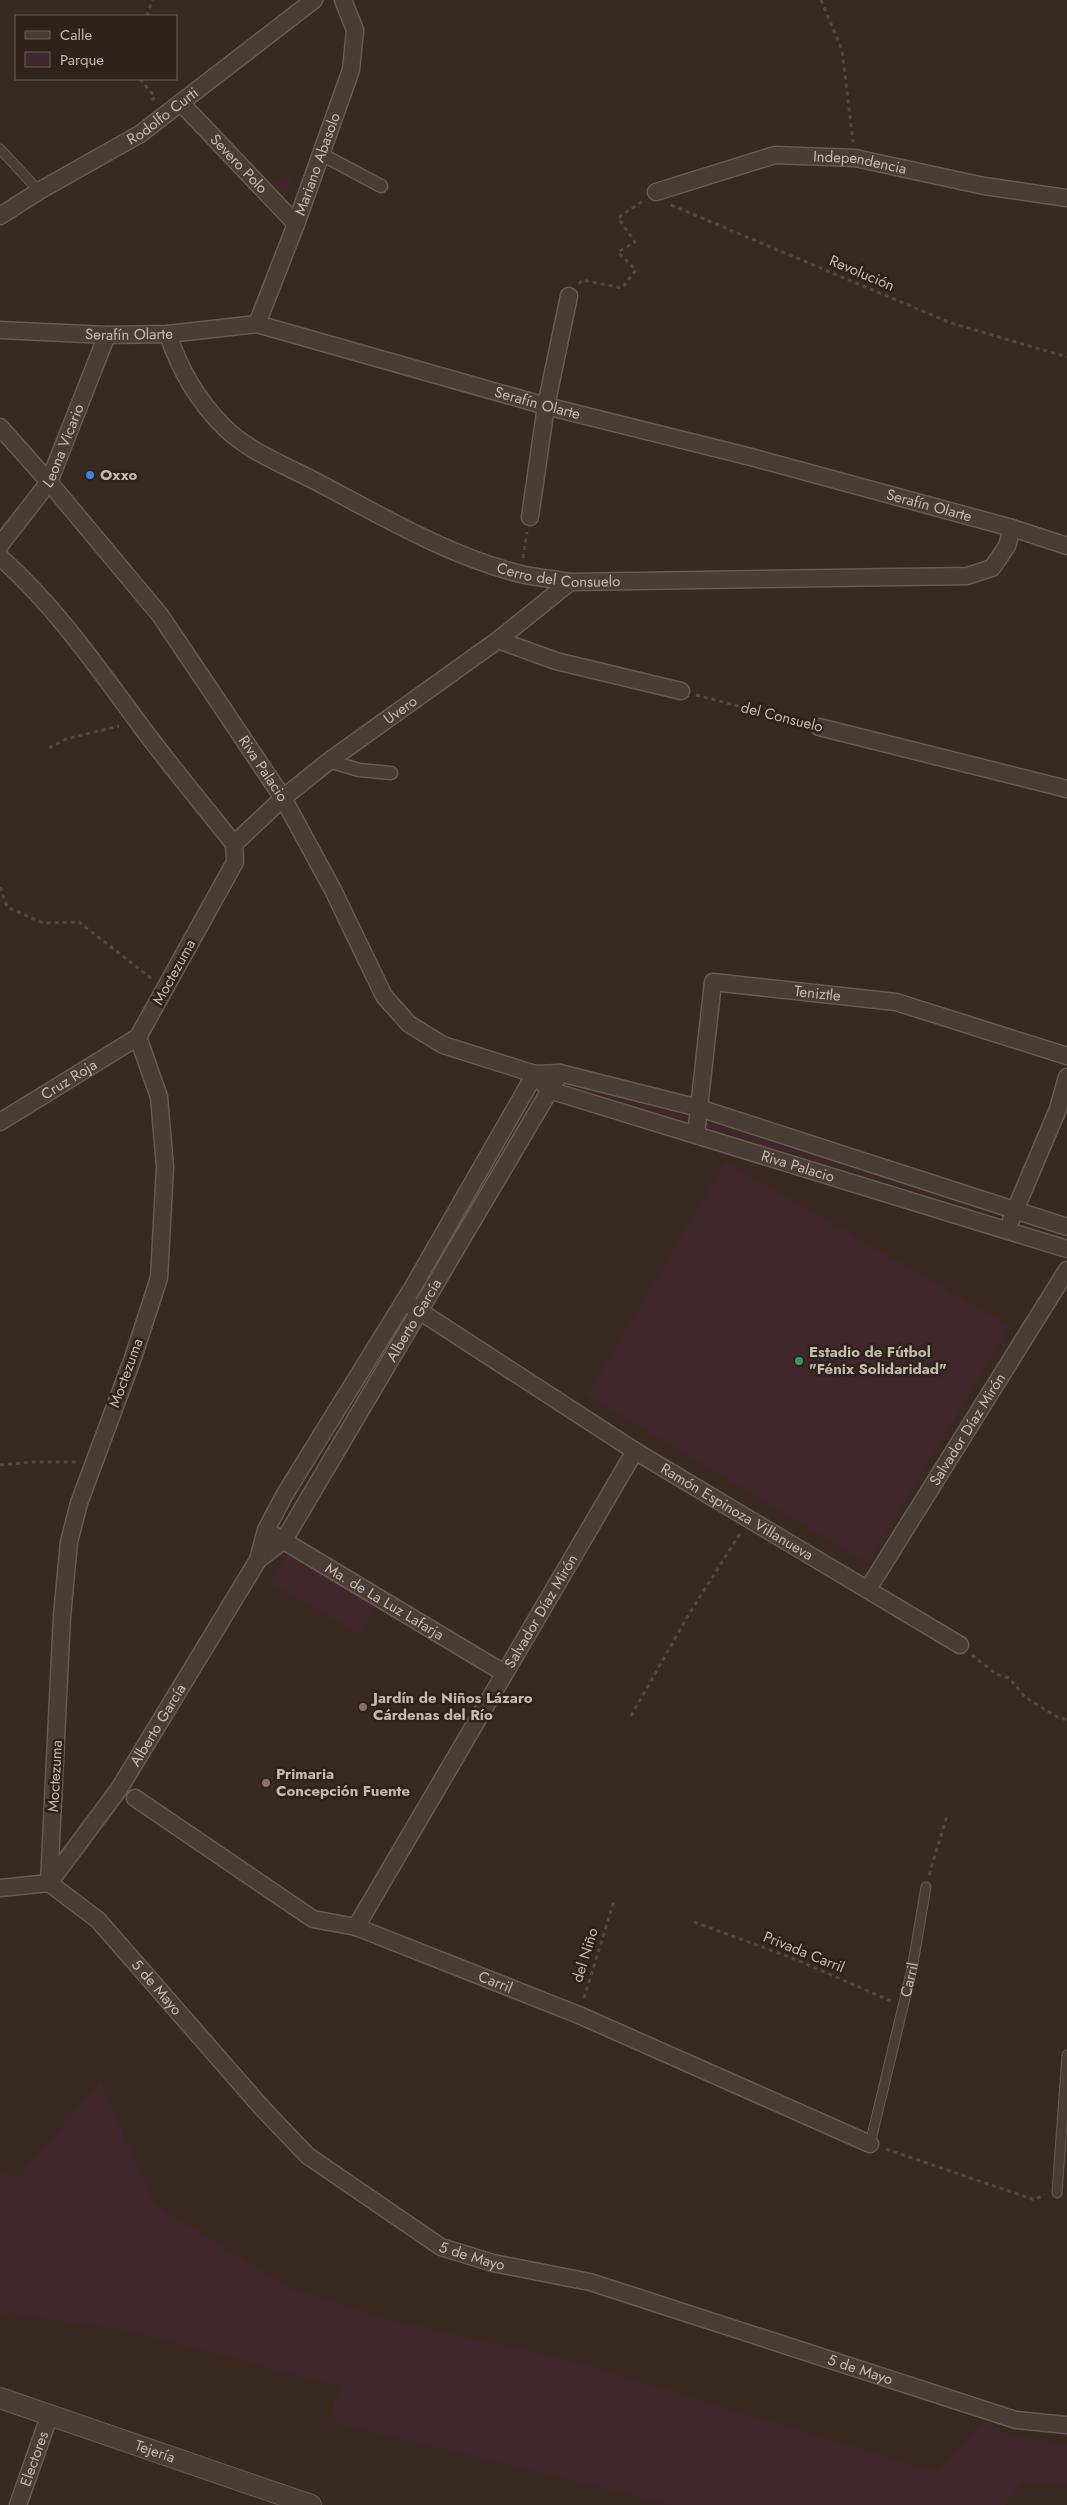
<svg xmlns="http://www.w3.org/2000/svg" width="1067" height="2505" viewBox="0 0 1067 2505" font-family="Jost,sans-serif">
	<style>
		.green { fill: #40272c }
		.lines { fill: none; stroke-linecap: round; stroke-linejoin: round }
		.service-casing { stroke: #675b52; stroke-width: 11 }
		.pedestrian-casing { stroke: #675b52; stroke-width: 15 }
		.minor-casing { stroke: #675b52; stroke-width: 19 }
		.tertiary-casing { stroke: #675b52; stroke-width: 22 }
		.path { stroke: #594445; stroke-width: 3; stroke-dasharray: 4 4; stroke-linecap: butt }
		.service { stroke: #493d35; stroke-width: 9 }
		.pedestrian { stroke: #493d35; stroke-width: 12 }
		.minor { stroke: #493d35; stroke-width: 16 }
		.tertiary { stroke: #493d35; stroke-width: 20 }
		.shop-dot { fill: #3f7fe0; stroke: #2e221a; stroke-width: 2 }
		.leisure-dot { fill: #2e9e5b; stroke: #2e221a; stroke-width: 2 }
		.education-dot { fill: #8d6e63; stroke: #2e221a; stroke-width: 2 }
		.labels { text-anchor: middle; stroke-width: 5; stroke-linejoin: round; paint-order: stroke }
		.street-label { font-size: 15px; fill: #c6b9af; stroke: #2e221a }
		.poi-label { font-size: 15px; font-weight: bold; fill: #c6b9af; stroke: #2e221a; text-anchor: start }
	</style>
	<rect width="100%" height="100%" fill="#392a21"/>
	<g class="green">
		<path d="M293 177 284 199 265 180Z"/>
		<path d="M580 1084 977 1204 980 1207 976 1209 579 1090 577 1086Z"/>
		<path d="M726 1162 1010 1326 868 1564 587 1395Z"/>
		<path d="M287 1554 376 1606 360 1634 271 1583Z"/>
		<path d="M100 2082 155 2205 292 2289 395 2321 561 2358 937 2472 982 2422 1012 2435 1067 2445V2485L1022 2483 1005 2505H673L328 2421 340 2387 130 2331 0 2313V2170L18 2178Z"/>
	</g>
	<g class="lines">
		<defs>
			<g id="service">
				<path d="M0 149 39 191"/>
				<path id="s1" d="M870 2144 912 1969 926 1887"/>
				<path d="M1057 2193 1067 2055"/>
			</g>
			<g id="pedestrian">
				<path d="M321 154 381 186"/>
				<path d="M329 761 359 770 391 773"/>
			</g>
			<g id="minor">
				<path id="s2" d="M181 103 296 224"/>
				<path id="s3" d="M656 192 775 155 855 158 984 186 1067 198"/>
				<path id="s4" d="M0 216 39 191 140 134 314 0"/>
				<path id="s5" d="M257 324 296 224 351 70 355 30 343 0"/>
				<path id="s6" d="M0 330 107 335 168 334 257 324 546 406 751 457 1012 528 1067 546"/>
				<path id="s7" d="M168 334C179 368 198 401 224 427 248 451 284 465 315 481 380 515 448 556 521 574 537 578 554 579 570 582L967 576 992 568 1007 546 1012 528"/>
				<path id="s8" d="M0 427 49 482 160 615 283 798 333 890 384 996 409 1024 443 1045 535 1074 560 1073 699 1108 1067 1227"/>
				<path d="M530 517 546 406 569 296"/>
				<path id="s9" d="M0 545 49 482 107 335"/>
				<path d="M0 557C53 604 93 661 135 718 166 761 201 802 234 844L235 862 138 1037 159 1097 165 1167 159 1278 133 1358 79 1503 69 1542 62 1616 49 1883"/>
				<path d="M498 640 556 661 681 691"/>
				<path d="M819 727 1067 789"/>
				<path id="s10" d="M234 844 283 798 329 761 498 640 570 582"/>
				<path id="s11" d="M542 1082 549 1090 1067 1249"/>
				<path id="s12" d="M0 1122 138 1037"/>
				<path id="s13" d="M696 1135 713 982 896 1002 1067 1056"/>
				<path d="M1011 1220 1058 1109 1067 1077"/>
				<path id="s14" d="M404 1301 635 1451 960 1645"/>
				<path id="s15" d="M274 1535 504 1673"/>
				<path id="s16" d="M258 1560 284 1540 560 1073"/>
				<path id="s17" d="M868 1589 1067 1270"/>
				<path id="s18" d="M135 1798 313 1919 356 1927 579 2015 870 2144"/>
				<path id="s19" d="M49 1883 119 1789 258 1560 266 1530 285 1494 413 1287 535 1074"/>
				<path id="s20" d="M0 1888 49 1883 98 1920 263 2109 308 2156 441 2247 493 2263 590 2282 1016 2420 1067 2425"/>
				<path id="s21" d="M356 1927 635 1451"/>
				<path id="s22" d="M18 2505 50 2414"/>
			</g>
			<g id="tertiary">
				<path id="s23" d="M0 2398 311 2505"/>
			</g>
		</defs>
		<use href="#service" class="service-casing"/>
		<use href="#pedestrian" class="pedestrian-casing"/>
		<use href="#minor" class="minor-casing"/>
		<use href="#tertiary" class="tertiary-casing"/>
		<g class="path">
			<path d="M821 0 842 50 853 142"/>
			<path d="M147 16 152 0"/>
			<path d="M140 79 155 97 151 101"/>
			<path d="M671 205 951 323 1067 357"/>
			<path d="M579 284 582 280 622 288 636 270 618 252 635 242 618 218 643 201"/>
			<path d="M523 558 527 532"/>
			<path d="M696 695 803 723"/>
			<path d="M49 748 66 739 119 726"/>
			<path d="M0 887 7 907 43 923 79 922 152 979"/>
			<path d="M0 1465 32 1462H77"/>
			<path d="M972 1655 996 1674 1009 1678 1025 1697 1057 1717 1067 1720"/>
			<path d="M631 1716 689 1614 741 1532"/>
			<path d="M929 1875 947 1816"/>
			<path d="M694 1922 797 1960 891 2001"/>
			<path d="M584 1998 614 1901"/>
			<path d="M886 2149 1035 2200 1044 2194"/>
		</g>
		<use href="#service" class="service"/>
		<use href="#pedestrian" class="pedestrian"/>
		<use href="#minor" class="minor"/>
		<use href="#tertiary" class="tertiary"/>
	</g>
	<circle class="shop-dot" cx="90" cy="475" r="5"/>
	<circle class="leisure-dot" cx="799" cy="1361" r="5"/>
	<g class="education-dot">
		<circle cx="363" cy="1707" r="5"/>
		<circle cx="266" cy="1783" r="5"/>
	</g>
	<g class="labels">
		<g class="street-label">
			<text dy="5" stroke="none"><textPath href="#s4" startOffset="191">Rodolfo Curti</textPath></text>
			<text dy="5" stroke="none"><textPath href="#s2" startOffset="84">Severo Polo</textPath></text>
			<text dy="5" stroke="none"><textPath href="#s5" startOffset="171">Mariano Abasolo</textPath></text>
			<text dy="5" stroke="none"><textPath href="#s3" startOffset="210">Independencia</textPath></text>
			<text transform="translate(862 273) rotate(23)" y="5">Revolución</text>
			<text dy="5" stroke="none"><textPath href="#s6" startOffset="129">Serafín Olarte</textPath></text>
			<text dy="5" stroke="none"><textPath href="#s6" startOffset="549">Serafín Olarte</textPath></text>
			<text dy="5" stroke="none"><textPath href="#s9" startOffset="119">Leona Vicario</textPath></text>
			<text dy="5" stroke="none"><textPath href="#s6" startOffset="954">Serafín Olarte</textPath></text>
			<text dy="5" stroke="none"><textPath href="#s7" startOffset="480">Cerro del Consuelo</textPath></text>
			<text dy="5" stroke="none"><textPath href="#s10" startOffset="214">Uvero</textPath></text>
			<text transform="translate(782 717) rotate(14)" y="5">del Consuelo</text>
			<text dy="5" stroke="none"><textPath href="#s8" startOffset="432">Riva Palacio</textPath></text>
			<text transform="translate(174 972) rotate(-61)" y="5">Moctezuma</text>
			<text dy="5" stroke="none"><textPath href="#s13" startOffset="259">Teniztle</textPath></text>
			<text dy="5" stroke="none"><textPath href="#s12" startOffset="81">Cruz Roja</textPath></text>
			<text dy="5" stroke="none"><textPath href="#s11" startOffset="271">Riva Palacio</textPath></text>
			<text dy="5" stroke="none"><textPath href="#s16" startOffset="288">Alberto García</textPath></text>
			<text transform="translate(126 1373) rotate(-70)" y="5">Moctezuma</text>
			<text dy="5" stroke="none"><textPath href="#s17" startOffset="188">Salvador Díaz Mirón</textPath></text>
			<text dy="5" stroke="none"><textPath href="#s14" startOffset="394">Ramón Espinoza Villanueva</textPath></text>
			<text dy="5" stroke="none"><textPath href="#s15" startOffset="129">Ma. de La Luz Lafarja</textPath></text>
			<text dy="5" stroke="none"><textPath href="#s21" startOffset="366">Salvador Díaz Mirón</textPath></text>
			<text dy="5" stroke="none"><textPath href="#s19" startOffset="192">Alberto García</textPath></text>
			<text transform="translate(55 1776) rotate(-87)" y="5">Moctezuma</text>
			<text transform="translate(804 1952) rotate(22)" y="5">Privada Carril</text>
			<text transform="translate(585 1955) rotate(-73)" y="5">del Niño</text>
			<text dy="5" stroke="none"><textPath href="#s1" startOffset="169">Carril</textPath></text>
			<text dy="5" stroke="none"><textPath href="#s18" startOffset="409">Carril</textPath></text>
			<text dy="5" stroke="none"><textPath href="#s20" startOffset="200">5 de Mayo</textPath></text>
			<text dy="5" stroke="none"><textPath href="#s20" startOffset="620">5 de Mayo</textPath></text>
			<text dy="5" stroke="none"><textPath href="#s20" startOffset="1025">5 de Mayo</textPath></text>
			<text dy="5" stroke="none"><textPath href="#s23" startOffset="164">Tejería</textPath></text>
			<text dy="5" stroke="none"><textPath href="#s22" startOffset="49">Electores</textPath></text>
		</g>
		<g class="poi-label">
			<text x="100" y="480">Oxxo</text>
			<text x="809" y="1357">Estadio de Fútbol<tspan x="809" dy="17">"Fénix Solidaridad"</tspan></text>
			<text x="373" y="1703">Jardín de Niños Lázaro<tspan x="373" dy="17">Cárdenas del Río</tspan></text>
			<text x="276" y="1779">Primaria<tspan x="276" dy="17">Concepción Fuente</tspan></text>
		</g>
	</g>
	<rect x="15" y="15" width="162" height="65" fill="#2e221a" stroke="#6b5e56"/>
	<rect x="25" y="31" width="25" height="8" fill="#493d35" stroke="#6b5e56"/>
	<text x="60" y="40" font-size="15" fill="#c6b9af">Calle</text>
	<rect x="25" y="52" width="25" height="15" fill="#40272c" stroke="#6b5e56"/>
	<text x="60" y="65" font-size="15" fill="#c6b9af">Parque</text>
</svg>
